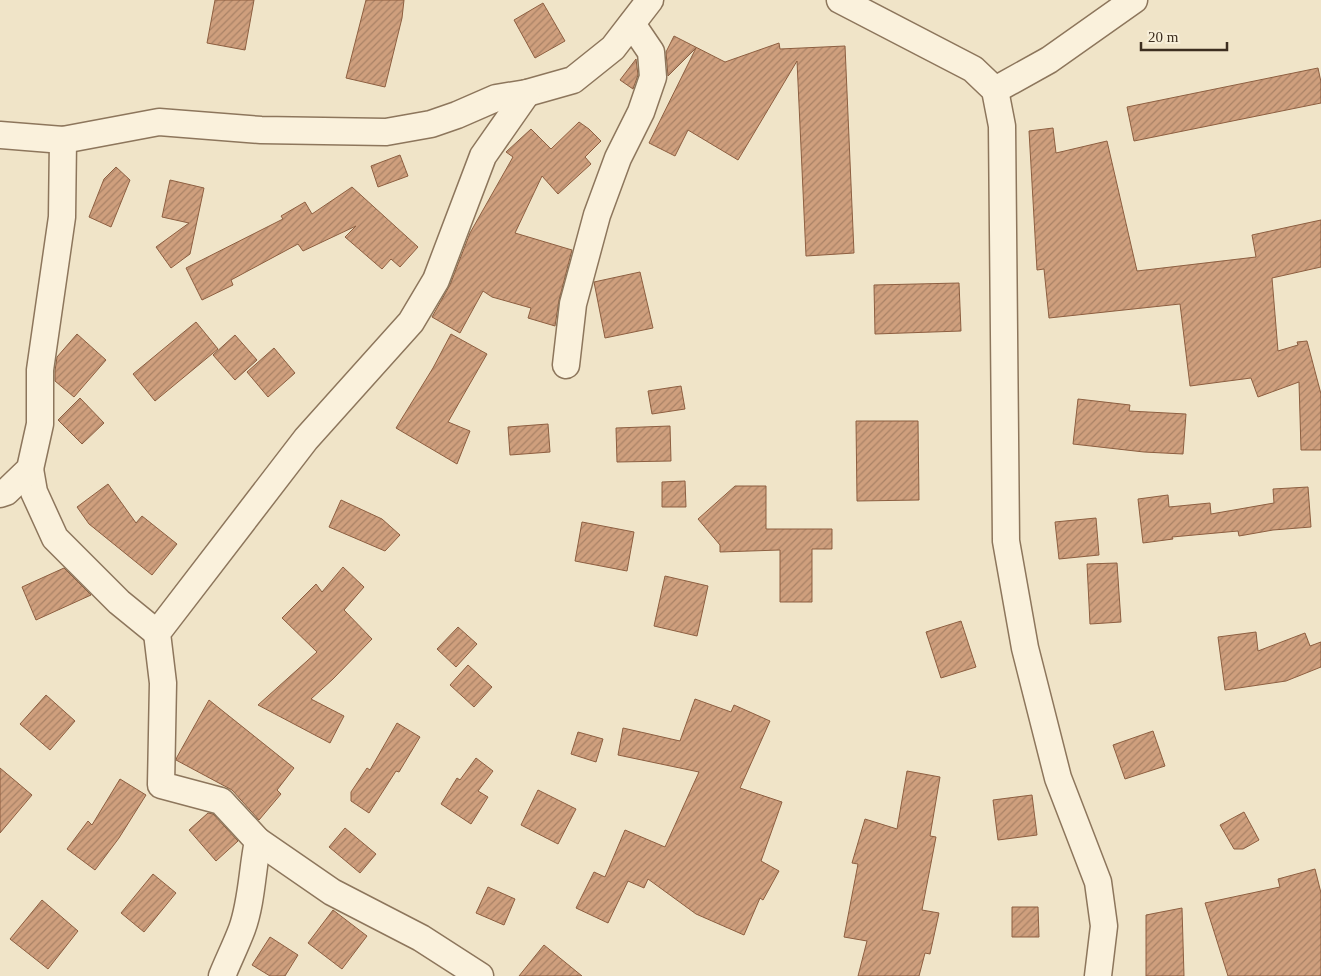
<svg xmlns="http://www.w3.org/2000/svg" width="1321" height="976" viewBox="0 0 1321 976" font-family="'Times New Roman',serif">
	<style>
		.building { fill: url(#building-hatch); stroke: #8d5f41 }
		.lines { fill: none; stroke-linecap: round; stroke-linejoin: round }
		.street-casing { stroke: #8d765c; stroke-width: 29 }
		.street { stroke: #faf1dc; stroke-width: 26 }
	</style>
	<defs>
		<pattern id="building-hatch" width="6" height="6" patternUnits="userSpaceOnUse" patternTransform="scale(1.25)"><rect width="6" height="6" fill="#cf9f7d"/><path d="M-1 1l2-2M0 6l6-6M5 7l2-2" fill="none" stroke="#a98266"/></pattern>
	</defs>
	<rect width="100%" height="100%" fill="#f0e4c8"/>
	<g class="building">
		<path d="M215 0H254L245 50 207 43Z"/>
		<path d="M366 0H404L402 18 385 87 346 78Z"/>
		<path d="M543 3 565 41 535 58 514 20Z"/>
		<path d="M674 36 725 62 779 43 780 49 845 46 854 253 806 256 797 61 738 160 688 130 675 156 649 143 696 48 668 76 666 52Z"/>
		<path d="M636 59 638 75 633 89 620 80Z"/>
		<path d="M1318 68 1321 82V103L1134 141 1127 107Z"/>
		<path d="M579 122 589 129 601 141 585 157 591 164 558 194 542 176 515 233 572 250 559 300 555 326 528 318 531 308 492 297 483 291 460 333 432 317 450 285 470 233 513 157 506 152 531 129 551 149Z"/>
		<path d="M1053 128 1056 153 1107 141 1137 271 1256 257 1252 235 1321 220V267L1272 278 1278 351 1298 345 1297 342 1307 341 1321 394V450H1301L1299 382 1258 397 1251 378 1190 386 1180 304 1049 318 1044 269 1037 270 1029 131Z"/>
		<path d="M400 155 408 176 378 187 371 166Z"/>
		<path d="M116 167 130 180 111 227 89 217 104 179Z"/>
		<path d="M170 180 204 188 190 254 171 268 156 247 189 223 162 217Z"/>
		<path d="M352 187 418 247 400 267 391 259 382 269 345 237 356 226 303 251 298 244 231 280 233 285 202 300 186 268 283 219 281 216 305 202 312 214Z"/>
		<path d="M640 272 653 328 605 338 594 282Z"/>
		<path d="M959 283 961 331 875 334 874 285Z"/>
		<path d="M196 322 218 349 155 401 133 374Z"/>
		<path d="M77 334 106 360 74 397 55 381V371L57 357Z"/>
		<path d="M451 334 487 354 448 422 470 431 457 464 396 428 433 368Z"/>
		<path d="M235 335 257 360 235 380 213 355Z"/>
		<path d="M274 348 295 373 268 397 247 372Z"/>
		<path d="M681 386 685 409 652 414 648 391Z"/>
		<path d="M80 398 104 423 82 444 58 420Z"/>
		<path d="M1078 399 1130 405 1129 411 1186 414 1183 454 1144 452 1073 444Z"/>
		<path d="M856 421H918L919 500 857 501Z"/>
		<path d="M548 424 550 452 510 455 508 427Z"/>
		<path d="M670 426 671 461 617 462 616 428Z"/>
		<path d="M685 481 686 507H662V482Z"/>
		<path d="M108 484 136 523 142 516 177 544 152 575 89 524 77 507Z"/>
		<path d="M735 486H766V529H832V549H812V602H780V550L720 552V545L698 519Z"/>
		<path d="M1308 487 1311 527 1273 530 1239 536 1238 531 1172 537 1173 539 1143 543 1138 499 1168 495 1169 507 1210 503 1211 514 1274 503 1273 489Z"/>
		<path d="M341 500 382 519 400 535 385 551 329 527Z"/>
		<path d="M1096 518 1099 555 1059 559 1055 522Z"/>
		<path d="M582 522 634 532 627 571 575 561Z"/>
		<path d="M1117 563 1121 622 1090 624 1087 564Z"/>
		<path d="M343 567 364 587 344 610 372 639 333 679 311 699 344 716 330 743 258 705 317 652 282 618 316 584 322 592Z"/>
		<path d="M64 568 91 595 36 620 22 587Z"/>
		<path d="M665 576 708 586 697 636 654 626Z"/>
		<path d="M961 621 976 667 941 678 926 632Z"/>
		<path d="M458 627 477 644 456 667 437 649Z"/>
		<path d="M1256 632 1258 651 1305 633 1310 646 1321 642V667L1286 681 1225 690 1218 637Z"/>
		<path d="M468 665 492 687 474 707 450 685Z"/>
		<path d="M46 695 75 721 50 750 20 724Z"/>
		<path d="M695 699 731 712 734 705 770 721 740 788 782 802 761 861 779 871 763 900 760 898 744 935 696 914 648 879 644 888 628 881 608 923 576 908 594 872 605 877 625 830 665 847 699 772 618 755 623 728 680 741Z"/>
		<path d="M209 700 294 768 277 790 281 794 259 820 232 790 176 760 177 757Z"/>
		<path d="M397 723 420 737 399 772 396 771 369 813 351 801V792L367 768 370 770Z"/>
		<path d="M1153 731 1165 766 1125 779 1113 745Z"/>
		<path d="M578 732 603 739 596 762 571 754Z"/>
		<path d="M476 758 493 771 478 791 488 797 471 824 441 804 457 778 460 780Z"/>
		<path d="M0 768 32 795 0 833Z"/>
		<path d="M907 771 940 777 930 836 936 837 922 910 939 913 930 954 925 953 919 976H858L867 941 844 937 858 864 852 863 865 819 897 829Z"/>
		<path d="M120 779 146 795 119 838 95 870 67 849 88 821 92 825Z"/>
		<path d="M538 790 576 809 558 844 521 825Z"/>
		<path d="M1032 795 1037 835 998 840 993 800Z"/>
		<path d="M1244 812 1259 840 1243 849H1234L1220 825Z"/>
		<path d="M208 813 213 814 238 841 216 861 189 830Z"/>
		<path d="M345 828 376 854 360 873 329 847Z"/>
		<path d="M1315 869 1321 893V976H1228L1205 903 1280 887 1278 879Z"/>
		<path d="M153 874 176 893 144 932 121 913Z"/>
		<path d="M488 887 515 899 504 925 476 913Z"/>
		<path d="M42 900 78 931 48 969 10 939Z"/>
		<path d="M1012 907H1038L1039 937H1012Z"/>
		<path d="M1182 908 1184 976H1146V915Z"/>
		<path d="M333 910 367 936 342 969 308 943Z"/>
		<path d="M270 937 298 955 285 976H270L252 965Z"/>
		<path d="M544 945 582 976H519Z"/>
	</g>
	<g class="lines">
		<defs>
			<g id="street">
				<path d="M840 0 973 69 995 90 1002 126 1006 541 1025 648 1058 778 1098 882 1104 926 1098 976"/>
				<path d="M995 90 1049 60 1134 0"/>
				<path d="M0 135 63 140 159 122 261 130 386 132 431 124 457 115 496 98 527 93 573 80 613 48 650 0"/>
				<path d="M566 365 573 304 597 215 618 158 641 112 653 77 651 52 632 24"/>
				<path d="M30 469 34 492 55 538 119 602 157 633"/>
				<path d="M0 494 6 492 30 469 40 424V370L62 217 63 140"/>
				<path d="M258 841 332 892 421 938 480 976"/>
				<path d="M222 976C228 961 236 945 242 929 252 901 252 870 258 841L221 801 161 785 163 683 157 633 306 439 411 322 436 280 483 156 527 93"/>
			</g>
		</defs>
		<use href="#street" class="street-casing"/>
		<use href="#street" class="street"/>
	</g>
	<path d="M1141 42v8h86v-8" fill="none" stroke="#3d2e20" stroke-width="2.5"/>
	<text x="1148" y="42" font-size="15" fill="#3d2e20" stroke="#f7eed8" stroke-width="4" paint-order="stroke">20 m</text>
</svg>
